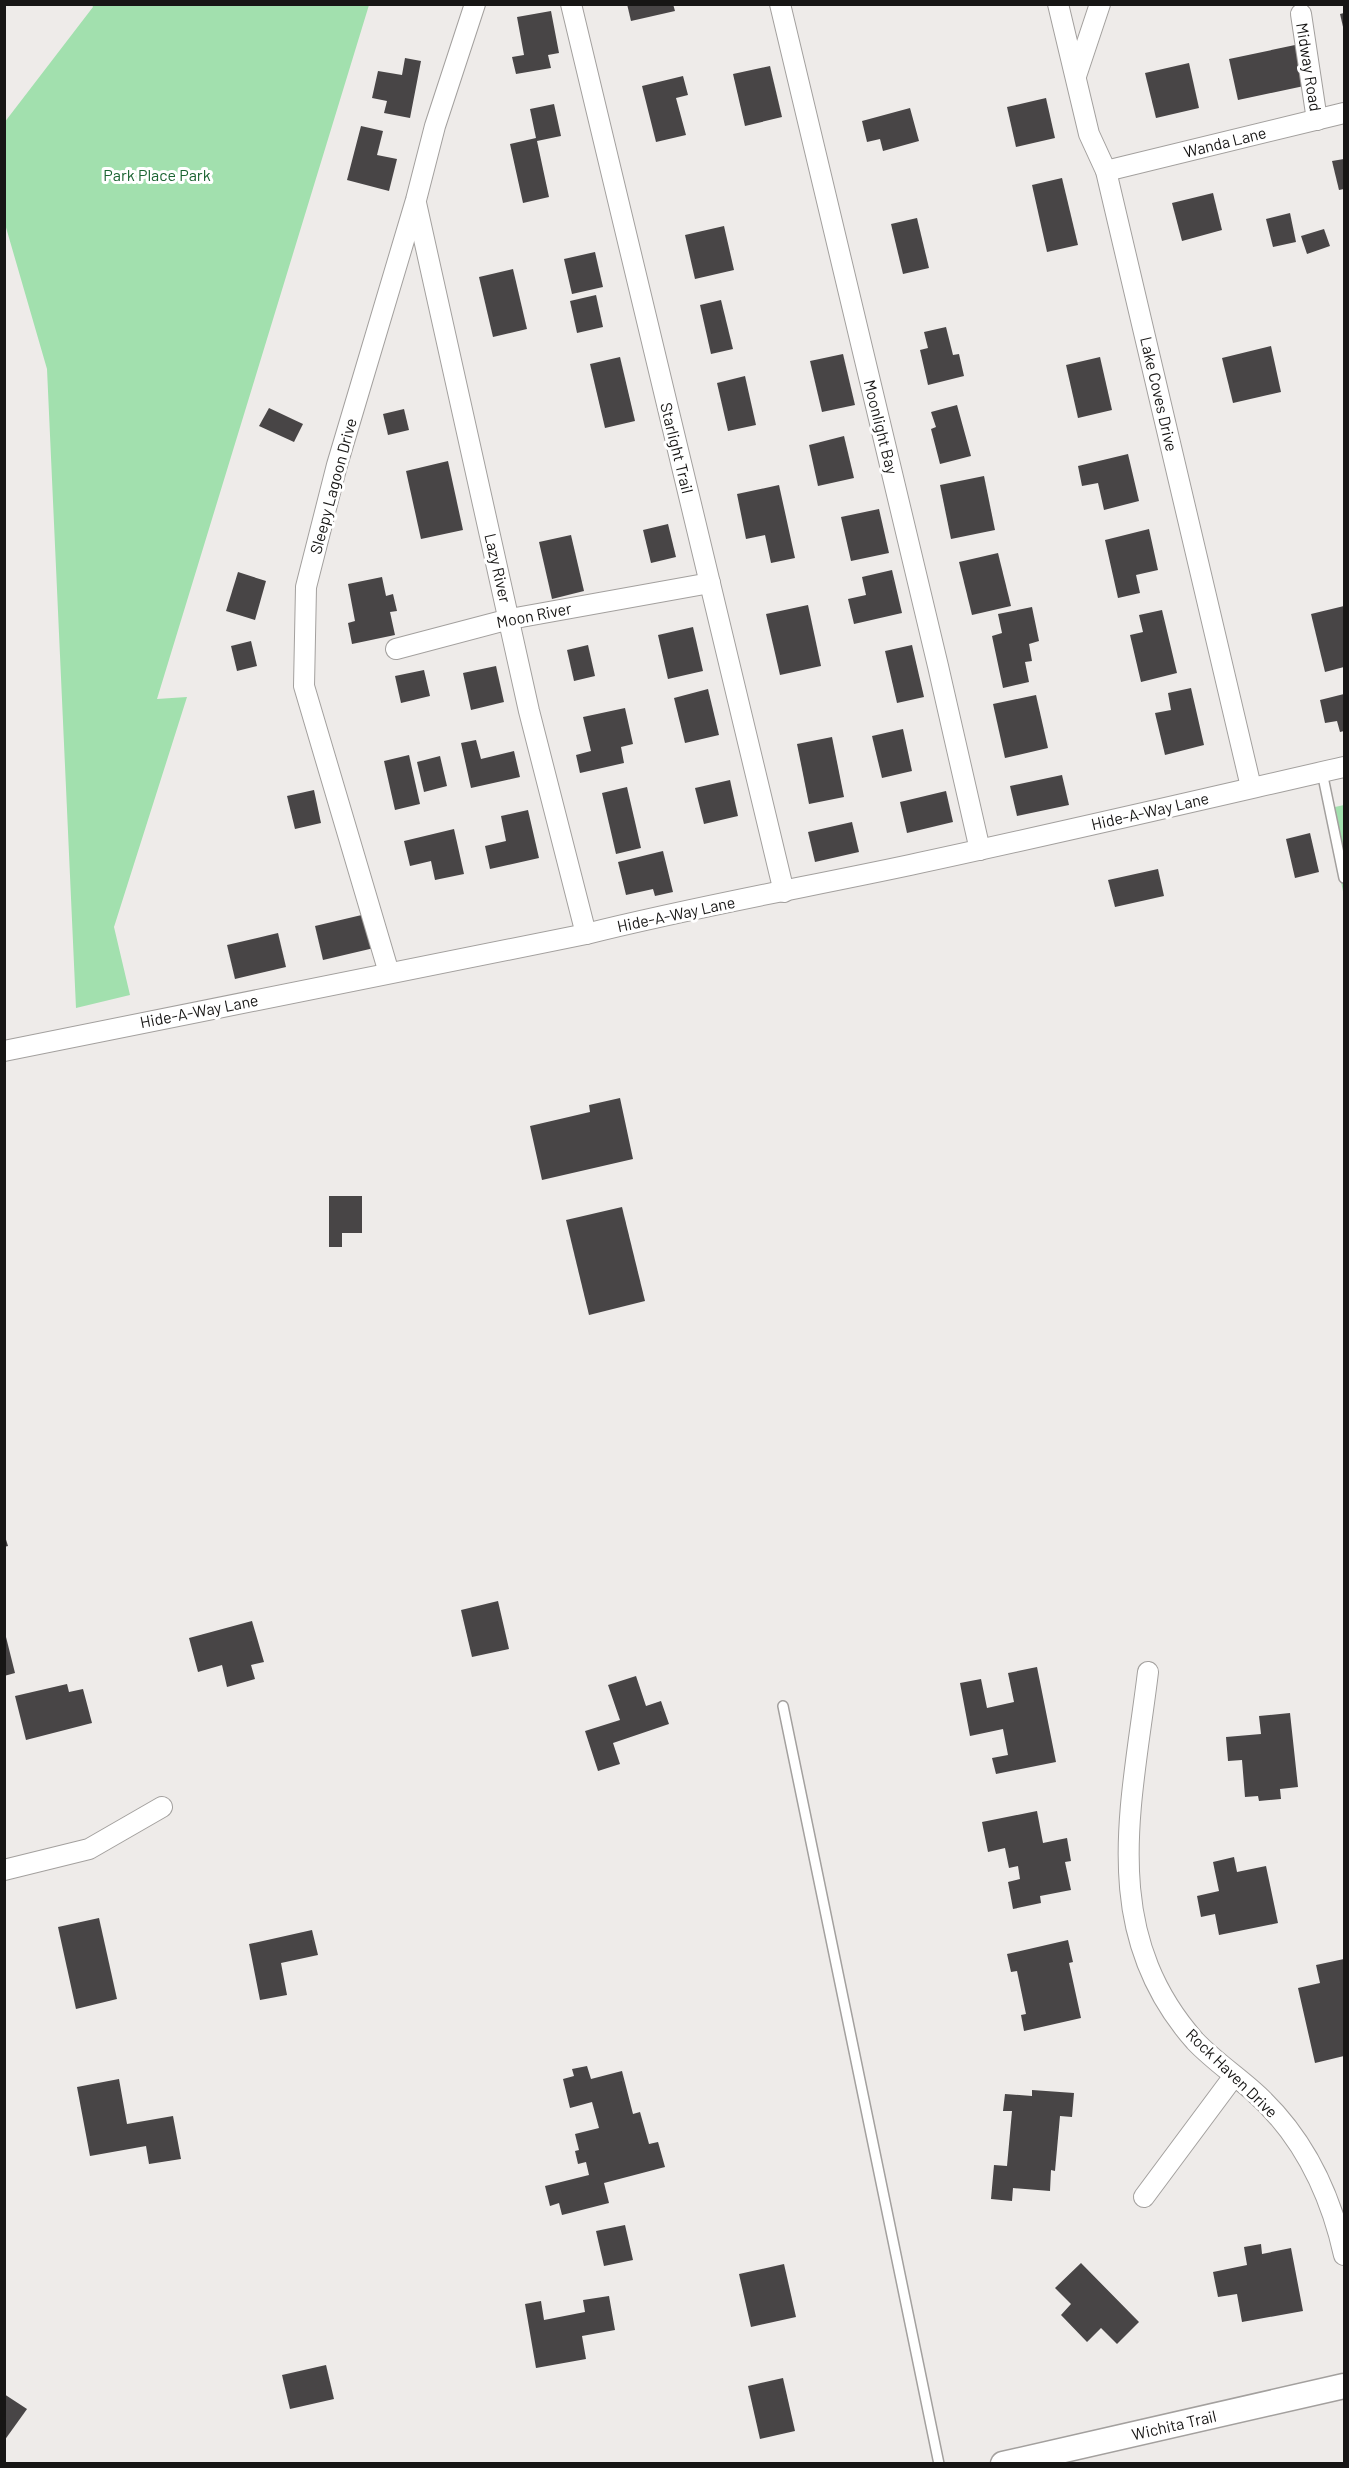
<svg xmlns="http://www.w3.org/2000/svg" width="1349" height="2468" viewBox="0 0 1349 2468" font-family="Barlow,sans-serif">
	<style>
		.green { fill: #a2e0ae }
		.building { fill: #484546 }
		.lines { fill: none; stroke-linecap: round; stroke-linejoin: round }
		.service-casing { stroke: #a3a09e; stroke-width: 12 }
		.minor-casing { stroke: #a3a09e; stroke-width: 22 }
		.tertiary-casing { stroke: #a3a09e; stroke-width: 27 }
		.service { stroke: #fff; stroke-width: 9 }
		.minor { stroke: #fff; stroke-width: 20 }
		.tertiary { stroke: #fff; stroke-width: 24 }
		.labels { text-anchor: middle; stroke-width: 6; stroke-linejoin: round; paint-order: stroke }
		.street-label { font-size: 16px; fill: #171615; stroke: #fff }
		.park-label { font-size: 16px; fill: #1b6432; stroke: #fff }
	</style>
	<rect width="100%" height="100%" fill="#eeebe9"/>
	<g class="green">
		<path d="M92 5H369L157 699 187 697 114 927 130 995 76 1008 47 369 5 224 4 123 93 7Z"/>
		<path d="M1344 805V896L1326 809Z"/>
	</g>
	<g class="building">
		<path d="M627 4H673L675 11 631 21Z"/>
		<path d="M551 11 559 53 548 55 551 68 516 74 512 57 524 55 517 17Z"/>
		<path d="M1344 13V31L1340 14Z"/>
		<path d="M1295 45 1304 86 1238 100 1229 59Z"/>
		<path d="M405 58 421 61 410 118 384 113 387 101 372 98 378 71 402 75Z"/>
		<path d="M1189 63 1199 108 1156 118 1145 73Z"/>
		<path d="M770 66 782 117 745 126 733 74Z"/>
		<path d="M683 76 688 95 676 98 686 135 656 142 642 86Z"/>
		<path d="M1046 98 1055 138 1016 147 1007 107Z"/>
		<path d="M554 104 561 136 537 141 549 197 523 203 510 144 536 138 530 109Z"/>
		<path d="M910 108 919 141 883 151 880 139 867 142 862 121Z"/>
		<path d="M361 126 383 131 377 155 397 159 389 191 347 180Z"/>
		<path d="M1344 159V189L1339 190 1332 161Z"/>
		<path d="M1062 178 1078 245 1047 252 1032 185Z"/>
		<path d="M1213 193 1222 230 1182 241 1172 203Z"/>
		<path d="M1290 213 1296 242 1273 247 1266 219Z"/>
		<path d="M917 218 929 268 903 274 891 224Z"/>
		<path d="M724 226 734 270 695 279 685 235Z"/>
		<path d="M1324 229 1330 246 1307 254 1301 236Z"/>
		<path d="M595 252 603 287 572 294 564 259Z"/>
		<path d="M513 269 527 329 493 337 479 277Z"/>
		<path d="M596 295 603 327 577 333 570 301Z"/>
		<path d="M721 300 733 349 711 354 700 305Z"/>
		<path d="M946 327 953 355 959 354 964 376 928 385 920 350 928 348 924 332Z"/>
		<path d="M1271 346 1281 392 1233 403 1222 358Z"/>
		<path d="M843 354 855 405 822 412 810 361Z"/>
		<path d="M620 357 635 421 605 428 590 364Z"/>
		<path d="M1100 357 1112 410 1078 418 1066 365Z"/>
		<path d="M745 376 756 425 728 431 717 383Z"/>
		<path d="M957 405 971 456 940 464 931 429 936 427 931 412Z"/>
		<path d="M269 408 303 424 294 442 259 426Z"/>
		<path d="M404 409 409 430 388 435 383 414Z"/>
		<path d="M844 436 854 478 818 486 809 445Z"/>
		<path d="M1128 454 1139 501 1104 510 1098 483 1082 486 1078 466Z"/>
		<path d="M448 461 463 530 421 539 406 471Z"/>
		<path d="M984 476 995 530 951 539 940 485Z"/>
		<path d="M779 485 795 558 771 563 765 535 746 539 737 494Z"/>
		<path d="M879 509 889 553 851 561 841 517Z"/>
		<path d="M668 524 676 557 651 563 643 530Z"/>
		<path d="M1149 529 1158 570 1136 575 1140 593 1118 598 1105 540Z"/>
		<path d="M571 535 584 591 552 599 539 542Z"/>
		<path d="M998 553 1011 606 972 615 959 562Z"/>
		<path d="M892 570 902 613 854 624 848 599 866 595 862 577Z"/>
		<path d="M238 572 266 581 255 620 226 611Z"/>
		<path d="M382 577 386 596 393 594 397 611 390 612 395 635 352 644 348 623 355 621 348 584Z"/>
		<path d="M808 605 821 666 780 675 766 614Z"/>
		<path d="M1344 606V667L1325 672 1311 614Z"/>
		<path d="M1032 607 1039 641 1029 644 1032 661 1025 662 1029 682 1003 688 992 636 1002 633 998 614Z"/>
		<path d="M1162 610 1177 673 1141 682 1130 635 1143 632 1139 615Z"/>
		<path d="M693 627 703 671 668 679 658 635Z"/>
		<path d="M251 641 257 666 237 671 231 646Z"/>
		<path d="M588 645 595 676 574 681 567 650Z"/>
		<path d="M912 645 924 697 897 703 885 651Z"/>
		<path d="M496 666 504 702 471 710 463 673Z"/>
		<path d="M424 670 430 696 401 703 395 676Z"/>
		<path d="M1191 688 1204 745 1165 755 1155 713 1171 710 1168 693Z"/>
		<path d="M708 689 719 735 685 743 674 698Z"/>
		<path d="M1344 694V731L1340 732 1337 721 1325 723 1320 700Z"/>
		<path d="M1036 695 1048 748 1005 758 993 704Z"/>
		<path d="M625 708 633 744 621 747 624 763 580 773 576 755 591 751 583 717Z"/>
		<path d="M903 729 912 771 882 778 872 736Z"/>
		<path d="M832 737 844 797 809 804 797 744Z"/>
		<path d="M476 740 481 759 514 751 520 777 471 788 461 743Z"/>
		<path d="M409 755 420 804 395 810 384 761Z"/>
		<path d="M440 756 447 786 424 792 417 762Z"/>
		<path d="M1062 775 1069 805 1017 816 1010 786Z"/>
		<path d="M730 780 738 816 704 824 695 788Z"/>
		<path d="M627 787 641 848 616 854 602 793Z"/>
		<path d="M314 790 321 823 295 829 287 796Z"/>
		<path d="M946 791 953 822 907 833 900 802Z"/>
		<path d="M528 810 539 858 490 869 485 846 506 841 501 816Z"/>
		<path d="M852 822 859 852 815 862 808 832Z"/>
		<path d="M454 829 464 874 435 880 431 861 410 866 404 841Z"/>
		<path d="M1310 833 1319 872 1295 878 1286 839Z"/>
		<path d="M663 851 673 892 655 896 653 889 626 895 618 862Z"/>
		<path d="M1158 869 1164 896 1115 907 1108 880Z"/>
		<path d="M366 914 374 948 323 960 315 926Z"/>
		<path d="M278 933 286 967 235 979 227 945Z"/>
		<path d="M620 1098 633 1159 542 1180 530 1126 590 1112 589 1105Z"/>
		<path d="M329 1196H362V1233H342V1247H329Z"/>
		<path d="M622 1207 645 1301 589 1315 566 1220Z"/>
		<path d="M4 1533 8 1546 4 1547Z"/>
		<path d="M498 1601 509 1649 472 1657 461 1610Z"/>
		<path d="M252 1621 264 1662 251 1665 255 1679 227 1687 222 1665 198 1672 189 1638Z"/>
		<path d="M5 1633 15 1673 4 1676V1634Z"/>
		<path d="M1037 1667 1056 1762 996 1774 992 1758 1008 1755 1003 1729 970 1736 960 1683 981 1679 987 1708 1014 1702 1008 1673Z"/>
		<path d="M636 1676 646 1706 661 1701 669 1724 613 1743 620 1764 598 1771 585 1731 620 1720 608 1685Z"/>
		<path d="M67 1684 69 1692 83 1689 92 1723 26 1740 15 1696Z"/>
		<path d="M1290 1713 1298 1787 1280 1789 1281 1799 1259 1801 1258 1796 1245 1797 1242 1760 1228 1761 1226 1737 1261 1734 1259 1716Z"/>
		<path d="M1037 1811 1043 1843 1067 1838 1071 1861 1065 1862 1071 1890 1040 1896 1041 1903 1013 1909 1008 1882 1020 1879 1018 1866 1009 1868 1005 1848 988 1852 982 1822Z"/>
		<path d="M1234 1857 1237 1872 1266 1866 1278 1923 1219 1935 1215 1914 1201 1917 1197 1896 1219 1891 1213 1862Z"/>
		<path d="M99 1918 117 1999 76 2009 58 1927Z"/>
		<path d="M312 1930 318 1955 281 1963 287 1995 260 2000 249 1944Z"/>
		<path d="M1068 1940 1073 1962 1069 1963 1081 2018 1024 2031 1021 2015 1026 2014 1017 1971 1011 1972 1007 1954Z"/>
		<path d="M1344 1959V2056L1315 2063 1298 1988 1320 1983 1316 1965Z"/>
		<path d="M587 2066 591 2079 622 2071 633 2114 640 2112 649 2144 658 2142 665 2167 604 2183 609 2203 562 2215 559 2203 550 2206 545 2186 589 2175 586 2162 578 2164 575 2151 579 2150 575 2134 599 2128 592 2102 570 2108 563 2079 574 2076 572 2069Z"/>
		<path d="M119 2079 127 2124 173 2116 181 2159 149 2164 146 2146 90 2156 77 2087Z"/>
		<path d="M1032 2090 1074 2093 1072 2117 1060 2116 1055 2171 1051 2170 1050 2191 1013 2188 1012 2201 991 2199 994 2165 1007 2166 1012 2111H1003L1005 2094 1032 2096Z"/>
		<path d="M625 2225 633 2260 604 2266 596 2231Z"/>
		<path d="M1261 2244 1262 2254 1291 2248 1303 2311 1242 2322 1237 2294 1218 2297 1213 2272 1247 2265 1244 2247Z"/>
		<path d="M1081 2263 1139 2322 1117 2344 1101 2328 1087 2342 1061 2315 1071 2304 1055 2288Z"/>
		<path d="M784 2264 796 2317 751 2327 739 2274Z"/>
		<path d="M609 2296 615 2330 582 2336 586 2359 536 2368 525 2304 541 2301 544 2320 585 2312 583 2300Z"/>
		<path d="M326 2365 334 2399 290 2409 282 2375Z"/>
		<path d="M783 2378 795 2431 760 2439 748 2386Z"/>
		<path d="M4 2394 27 2409 4 2441Z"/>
	</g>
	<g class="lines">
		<defs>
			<g id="service">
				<path d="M1322 772 1344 878"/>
				<path d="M783 1706 939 2464"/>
			</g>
			<g id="minor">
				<path d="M571 4 784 892"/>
				<path d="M780 4 938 666 980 850"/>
				<path d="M1058 4 1089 134 1106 171 1251 787"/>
				<path d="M1301 14 1317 120"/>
				<path d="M1076 76 1100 4"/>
				<path d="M1106 171 1344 113"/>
				<path d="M416 203 529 711 586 934"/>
				<path d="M396 649 510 619 710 583"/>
				<path d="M389 973 304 686 306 587 337 465 416 200 435 126 475 4"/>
				<path d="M4 1051 586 934C693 907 802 888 910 865 1055 834 1200 800 1344 767"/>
				<path d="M1148 1672C1132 1804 1097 1930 1195 2041 1213 2060 1234 2074 1253 2091 1303 2135 1330 2192 1344 2255"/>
				<path d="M4 1870 89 1849 162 1807"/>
				<path d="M1144 2197 1234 2076"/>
			</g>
			<path id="tertiary" d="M1003 2464 1344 2386"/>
		</defs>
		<use href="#service" class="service-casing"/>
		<use href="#minor" class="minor-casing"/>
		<use href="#tertiary" class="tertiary-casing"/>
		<use href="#service" class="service"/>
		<use href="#minor" class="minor"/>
		<use href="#tertiary" class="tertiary"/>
	</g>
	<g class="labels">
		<g class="street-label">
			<text transform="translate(1309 67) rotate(81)" y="6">Midway Road</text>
			<text transform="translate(1225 142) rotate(-14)" y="6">Wanda Lane</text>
			<text transform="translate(1159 394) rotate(77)" y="6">Lake Coves Drive</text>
			<text transform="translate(881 427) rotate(76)" y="6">Moonlight Bay</text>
			<text transform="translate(677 448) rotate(76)" y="6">Starlight Trail</text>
			<text transform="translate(333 486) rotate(-75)" y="6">Sleepy Lagoon Drive</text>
			<text transform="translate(498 568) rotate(77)" y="6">Lazy River</text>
			<text transform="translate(534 615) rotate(-11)" y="6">Moon River</text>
			<text transform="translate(1150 811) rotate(-13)" y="6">Hide-A-Way Lane</text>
			<text transform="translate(676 914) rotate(-12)" y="6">Hide-A-Way Lane</text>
			<text transform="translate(199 1011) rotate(-11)" y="6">Hide-A-Way Lane</text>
			<text transform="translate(1232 2073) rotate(44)" y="6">Rock Haven Drive</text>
			<text transform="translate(1174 2425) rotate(-13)" y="6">Wichita Trail</text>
		</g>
		<g class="park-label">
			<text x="157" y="181">Park Place Park</text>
		</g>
	</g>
	<rect width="1349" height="2468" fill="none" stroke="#171615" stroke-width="12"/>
</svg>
